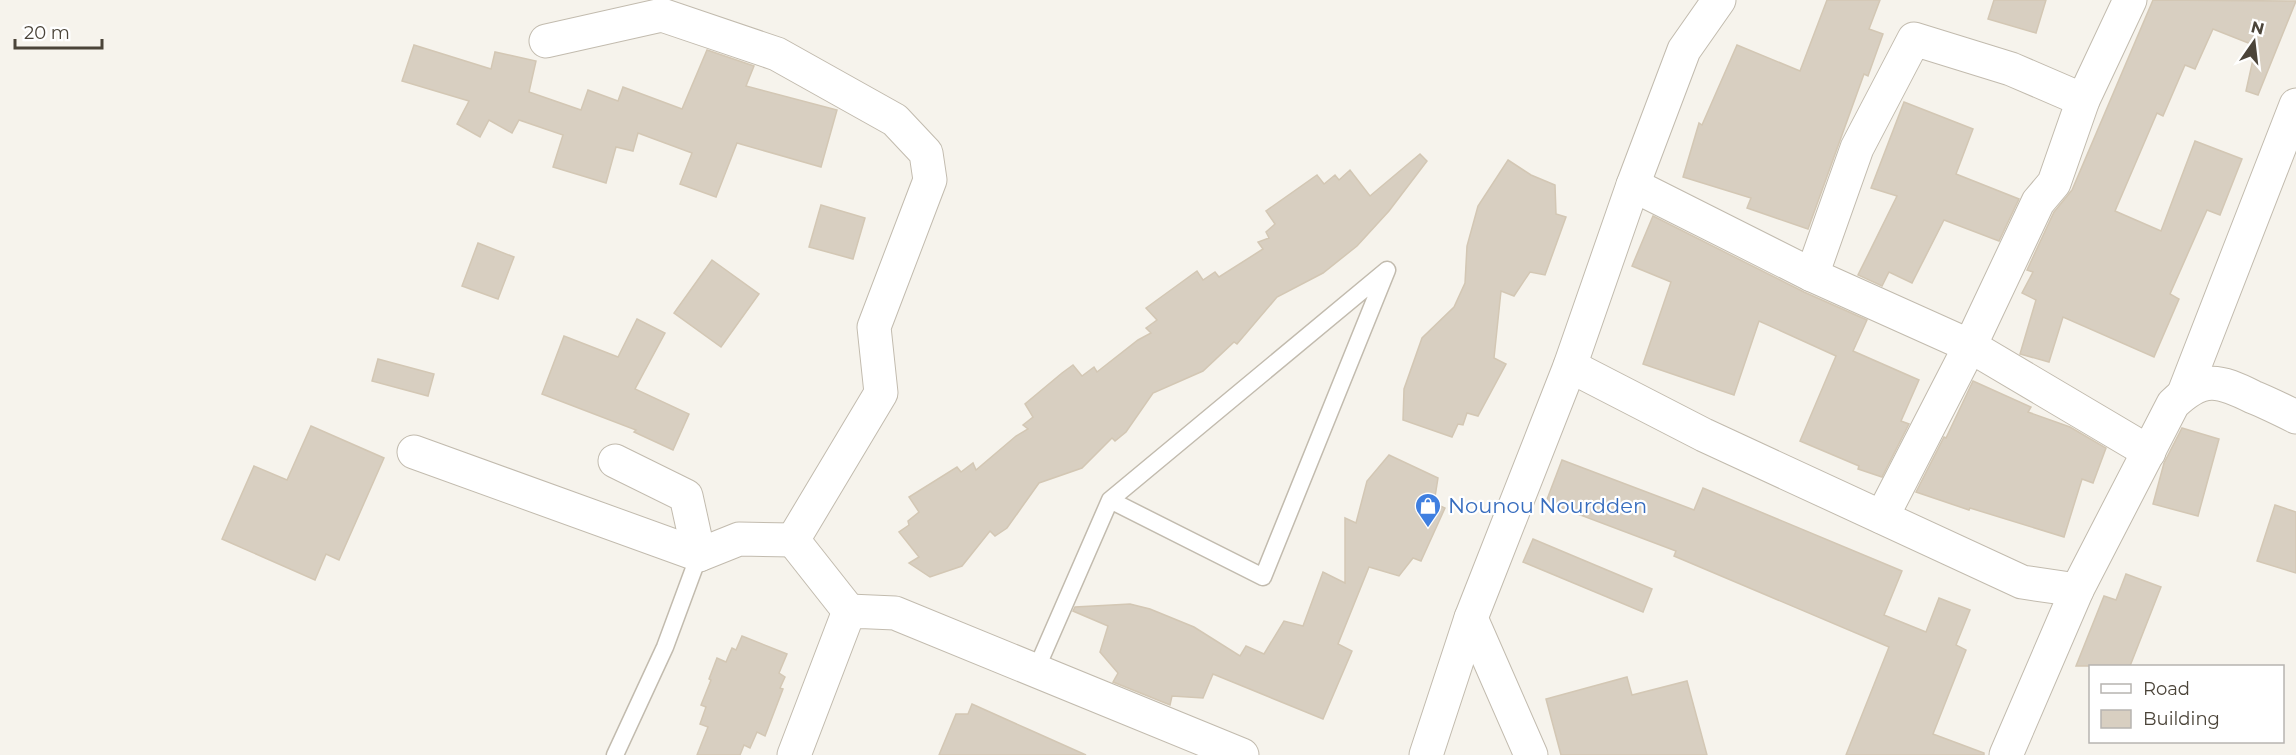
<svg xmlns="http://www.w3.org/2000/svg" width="2296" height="755" viewBox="0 0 2296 755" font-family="Montserrat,sans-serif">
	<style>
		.building { fill: #d8cfc1; stroke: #d3c7b4; stroke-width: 1.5 }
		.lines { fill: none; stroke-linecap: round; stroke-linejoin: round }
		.lane-casing { stroke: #c2bbae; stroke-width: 19 }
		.street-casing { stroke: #c2bbae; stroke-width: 35 }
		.lane { stroke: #fff; stroke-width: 16 }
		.street { stroke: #fff; stroke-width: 33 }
		.labels { text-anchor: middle; stroke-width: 4.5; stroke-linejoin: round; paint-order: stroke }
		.shop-label { font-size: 21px; fill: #366cbe; stroke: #fff; text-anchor: start }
	</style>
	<rect width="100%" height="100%" fill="#f6f3ec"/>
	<g class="building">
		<path d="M1827 0H1880L1869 29 1883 34 1868 76 1864 74 1808 229 1747 208 1751 198 1683 177 1699 123 1702 125 1737 45 1800 71Z"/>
		<path d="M1994 0H2046L2036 33 1988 19Z"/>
		<path d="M2153 0 2296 1 2258 95 2246 91 2256 46 2213 29 2195 69 2185 65 2163 116 2157 113 2115 211 2161 231 2195 141 2242 159 2220 215 2207 210 2170 294 2179 299 2154 357 2063 317 2049 362 2020 354 2036 300 2022 293 2033 272 2027 270 2054 212 2072 190Z"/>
		<path d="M414 45 491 69 495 52 536 61 529 92 581 110 588 90 618 101 623 87 682 109 707 50 754 66 746 86 837 110 821 167 737 143 716 197 680 184 692 153 638 133 633 151 616 147 606 183 553 167 563 135 519 120 512 133 489 120 480 137 457 124 469 101 402 81Z"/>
		<path d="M1904 102 1973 129 1956 174 2019 199 1999 241 1944 220 1912 283 1889 272 1882 286 1858 275 1897 196 1871 188Z"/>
		<path d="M1420 154 1427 161 1389 211 1357 246 1323 273 1277 297 1237 344 1234 342 1203 371 1153 393 1126 432 1115 441 1112 438 1082 468 1039 483 1007 528 995 536 990 531 962 566 930 577 909 563 919 557 899 532 909 525 908 521 919 512 909 497 957 467 961 472 973 463 976 470 1016 436 1028 429 1023 425 1033 417 1025 404 1062 373 1073 365 1082 376 1094 367 1097 372 1138 340 1151 333 1146 328 1157 320 1146 308 1197 271 1203 280 1215 272 1219 277 1263 249 1258 242 1269 238 1266 232 1275 224 1266 211 1317 175 1324 184 1335 175 1339 180 1350 170 1370 196Z"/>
		<path d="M1508 160 1531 175 1555 185 1556 214 1566 217 1545 275 1530 272 1514 296 1501 291 1494 358 1506 364 1478 416 1467 413 1463 425 1458 424 1452 437 1403 420 1404 389 1422 338 1454 307 1465 283 1467 246 1478 206Z"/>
		<path d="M821 205 865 218 853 259 809 247Z"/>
		<path d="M1653 216 1804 292 1867 320 1853 351 1919 380 1901 421 1909 424 1882 477 1858 469 1859 466 1800 441 1836 356 1759 321 1734 395 1643 364 1671 282 1632 266Z"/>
		<path d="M478 243 514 257 498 299 462 286Z"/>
		<path d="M712 260 759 294 721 347 674 313Z"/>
		<path d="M637 319 665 333 635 389 689 414 673 450 634 432 636 430 542 394 564 336 618 357Z"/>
		<path d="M378 359 434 374 428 396 372 381Z"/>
		<path d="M1973 381 2031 407 2028 412 2070 427 2106 448 2093 483 2082 479 2064 537 1970 508 1969 510 1916 492 1944 437 1946 438Z"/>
		<path d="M311 426 384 458 339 560 326 554 315 580 222 539 254 466 287 480Z"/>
		<path d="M2182 428 2219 439 2198 516 2153 504 2164 463Z"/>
		<path d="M1389 455 1438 478 1434 503 1445 508 1421 561 1413 558 1399 576 1369 567 1338 644 1352 651 1323 719 1213 674 1203 698 1172 696 1170 705 1113 682 1118 673 1100 652 1108 626 1073 611 1075 607 1130 604 1150 609 1194 627 1240 656 1246 646 1264 654 1284 621 1303 626 1323 572 1345 583V518L1356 523 1367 481Z"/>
		<path d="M1562 460 1694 510 1703 488 1902 571 1884 615 1926 632 1939 598 1970 610 1956 645 1966 650 1933 734 1984 753V755H1846L1889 647 1674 556 1676 551 1546 502Z"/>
		<path d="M2275 505 2296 512V573L2257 561Z"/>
		<path d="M1533 539 1652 589 1643 612 1523 562Z"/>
		<path d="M2126 574 2161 587 2130 666H2076L2104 596 2116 600Z"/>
		<path d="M742 636 787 654 779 673 785 677 780 688 783 689 765 736 757 732 750 748 744 745 740 755H697L708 727 700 724 706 707 701 705 711 680 709 679 717 658 726 662 732 648 736 650Z"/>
		<path d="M1627 677 1632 695 1687 681 1707 755H1561L1546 699Z"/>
		<path d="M972 704 1030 730 1086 755H939L956 714H968Z"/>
	</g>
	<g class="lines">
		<defs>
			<g id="lane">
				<path d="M1035 672 1110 500 1387 270 1263 577 1110 500"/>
				<path d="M615 755 665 647 699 555"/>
			</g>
			<g id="street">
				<path d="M546 41 662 15 777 54 895 120 926 153 930 180 874 327 881 393 793 540"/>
				<path d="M1633 185 1812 275 1970 346 2149 452"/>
				<path d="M1812 275 1857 148 1914 39 2011 69 2083 100"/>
				<path d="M1570 366 1704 435 2022 582 2077 590"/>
				<path d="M2184 393 2296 105"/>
				<path d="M414 452 699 555 739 539 793 540"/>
				<path d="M615 461 686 496 699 555"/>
				<path d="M1882 517 1970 346 2038 202 2054 183 2083 100 2130 0"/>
				<path d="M793 540 849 611"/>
				<path d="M1471 618 1531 755"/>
				<path d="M794 755 849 611 895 613 1242 755"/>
				<path d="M1426 755 1471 618 1570 366 1633 185 1684 50 1719 0"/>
				<path d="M2006 755 2077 590 2173 404C2203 375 2219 380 2253 397 2268 403 2282 410 2296 417"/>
			</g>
		</defs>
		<use href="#lane" class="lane-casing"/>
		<use href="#street" class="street-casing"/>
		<use href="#lane" class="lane"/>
		<use href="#street" class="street"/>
	</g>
	<defs>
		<symbol id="shop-pin" viewBox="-11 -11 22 30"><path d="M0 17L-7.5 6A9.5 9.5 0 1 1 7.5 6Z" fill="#3f7fe0" stroke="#fff"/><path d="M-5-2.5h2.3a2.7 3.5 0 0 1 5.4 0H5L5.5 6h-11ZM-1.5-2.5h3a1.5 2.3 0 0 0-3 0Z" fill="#fff"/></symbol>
	</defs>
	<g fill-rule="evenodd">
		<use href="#shop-pin" x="1413" y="491" width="30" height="40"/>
	</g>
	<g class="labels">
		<g class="shop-label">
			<text x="1448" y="513">Nounou Nourdden</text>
		</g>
	</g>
	<rect x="2089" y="665" width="195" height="78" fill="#ffffff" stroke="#b7b4b0" stroke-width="1.5"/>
	<rect x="2101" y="684" width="30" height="9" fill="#ffffff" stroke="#b7b4b0" stroke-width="1.5"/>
	<text x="2143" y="695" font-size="18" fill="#4b4439">Road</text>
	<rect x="2101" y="710" width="30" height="18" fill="#d8cfc1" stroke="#b7b4b0" stroke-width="1.5"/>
	<text x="2143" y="725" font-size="18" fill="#4b4439">Building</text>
	<g transform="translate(2254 42) rotate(14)" stroke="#ffffff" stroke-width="4.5" paint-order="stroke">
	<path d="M0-4.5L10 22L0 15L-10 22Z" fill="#4b4439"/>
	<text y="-9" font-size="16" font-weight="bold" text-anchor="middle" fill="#4b4439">N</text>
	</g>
	<path d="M15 39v9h87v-9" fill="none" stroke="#4b4439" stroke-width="3"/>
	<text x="24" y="39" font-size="18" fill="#4b4439" stroke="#ffffff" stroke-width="4.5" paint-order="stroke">20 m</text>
</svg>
